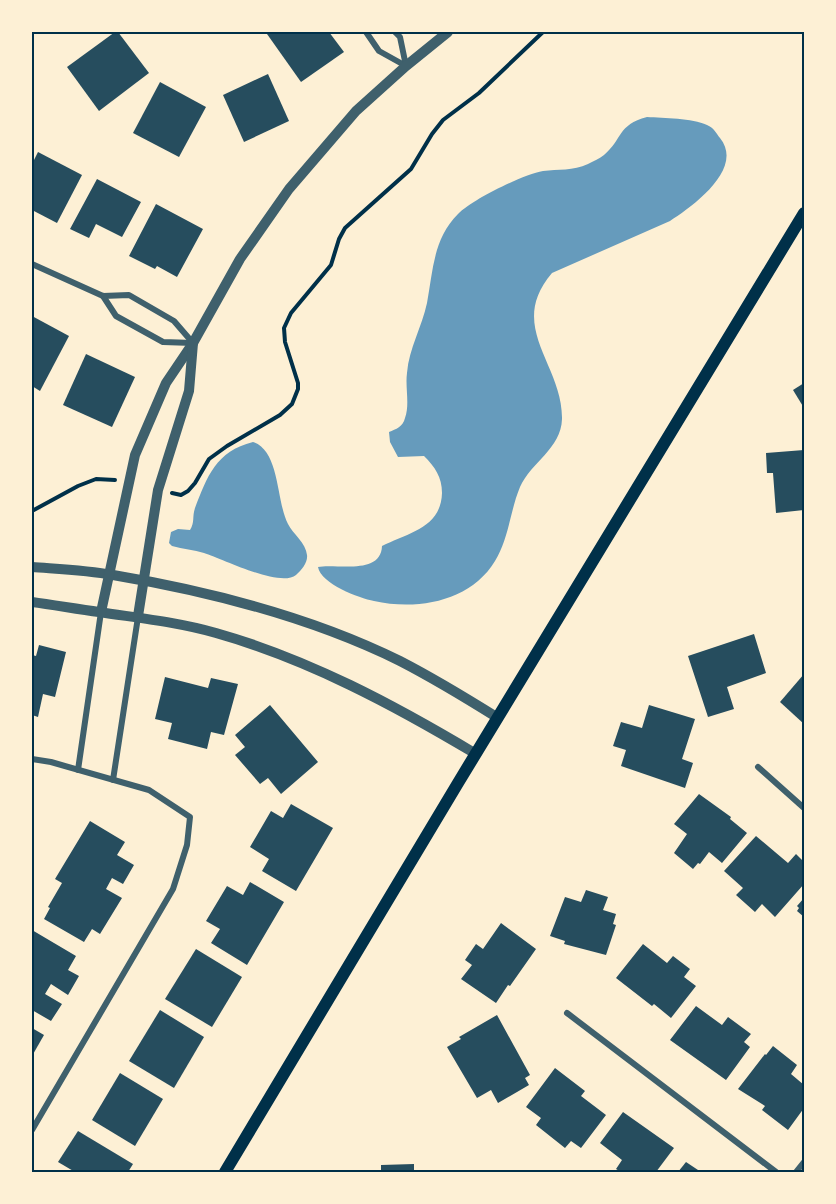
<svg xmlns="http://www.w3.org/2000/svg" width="836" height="1204" viewBox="0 0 836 1204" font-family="Commissioner,sans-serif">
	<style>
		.water { fill: #669bbc }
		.building { fill: #264d5e }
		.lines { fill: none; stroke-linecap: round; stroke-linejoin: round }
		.path { stroke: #003049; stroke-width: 4 }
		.minor { stroke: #3f606c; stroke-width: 6 }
		.tertiary { stroke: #3f606c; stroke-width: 10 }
		.secondary { stroke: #003049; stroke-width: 12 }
		.neatline { fill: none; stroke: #003049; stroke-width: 2 }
	</style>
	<rect width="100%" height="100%" fill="#fdf0d5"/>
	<g class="water">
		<path d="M647 117C664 118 692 118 707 125 714 128 716 133 720 138 745 169 692 207 670 221L552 273C506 327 563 364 562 419 561 449 531 462 520 487 510 511 509 538 495 561 471 601 418 611 374 601 359 598 321 584 318 567 335 563 381 576 382 546 408 533 441 528 442 493 442 477 435 467 424 456L398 457 390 442 389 432C396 429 403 427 405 418 410 404 405 387 407 373 409 348 422 327 427 303 433 271 433 239 458 214 473 199 522 175 543 171 558 169 573 171 588 164 593 161 599 159 604 155 623 139 617 125 647 117Z"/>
		<path d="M253 442C280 451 276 501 288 524 293 534 306 543 307 555 308 562 302 570 296 575 280 588 223 559 204 553 194 550 183 549 172 546L169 543 171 532 178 529 190 530C195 522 192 517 195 508 207 477 216 451 253 442Z"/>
	</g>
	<g class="building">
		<path d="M115 32H118L149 73 99 111 67 67Z"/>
		<path d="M271 32H329L344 52 301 82 267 34Z"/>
		<path d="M268 74 289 121 244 142 223 95Z"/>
		<path d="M160 82 206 107 179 157 133 133Z"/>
		<path d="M38 152 82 175 57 223 32 210V164Z"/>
		<path d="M97 179 141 202 122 237 96 224 89 238 70 229Z"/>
		<path d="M156 204 203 229 177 277 157 266 155 269 129 256Z"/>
		<path d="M32 316 69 336 40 391 32 386Z"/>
		<path d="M86 354 135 377 112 427 63 405Z"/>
		<path d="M804 383V408L793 390Z"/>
		<path d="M804 450V510L776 513 773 473H767L766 453Z"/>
		<path d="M754 634 766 673 727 687 734 709 708 717 688 656Z"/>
		<path d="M39 645 66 652 55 697 43 694 38 717 32 715V655L36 656Z"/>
		<path d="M804 674V724L780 702Z"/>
		<path d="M165 677 208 688 211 678 238 684 224 735 211 732 207 749 168 739 172 723 155 719Z"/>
		<path d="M270 705 318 762 281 794 268 778 260 784 235 755 245 747 235 735Z"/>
		<path d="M649 705 695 719 682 759 693 763 685 788 621 766 626 750 613 746 621 722 642 728Z"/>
		<path d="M699 794 731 817 730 819 747 833 722 863 709 852 700 864 698 863 693 869 674 853 687 834 674 824Z"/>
		<path d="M291 804 333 828 296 891 262 871 269 859 250 847 271 811 283 818Z"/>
		<path d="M90 821 125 842 117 855 134 865 123 884 112 878 106 889 122 898 100 934 92 929 84 942 44 919 50 908 48 907 62 883 55 879Z"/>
		<path d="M756 836 788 863 796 854 804 862V884L775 917 762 904 755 912 736 895 743 888 724 871Z"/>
		<path d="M250 882 284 902 247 965 211 943 220 929 206 921 227 886 243 895Z"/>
		<path d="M586 890 608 897 603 910 616 914 613 924 616 925 606 955 564 944 565 941 550 936 565 897 581 902Z"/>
		<path d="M804 898V917L797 911 799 908 797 906Z"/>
		<path d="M501 923 536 949 510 986 508 985 496 1003 461 979 472 965 465 960 476 944 483 949Z"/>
		<path d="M32 930 76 956 68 970 79 976 68 995 51 984 45 994 62 1004 51 1021 32 1010Z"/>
		<path d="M643 944 667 963 673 956 690 969 684 977 696 986 671 1018 654 1004 652 1006 616 978Z"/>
		<path d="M196 949 242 977 212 1027 165 999Z"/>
		<path d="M696 1006 722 1025 728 1017 751 1034 744 1042 750 1047 726 1080 670 1040Z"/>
		<path d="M160 1010 204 1037 174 1088 129 1061Z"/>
		<path d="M497 1015 530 1075 525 1078 529 1085 498 1103 491 1090 477 1098 447 1047 461 1039 459 1037Z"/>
		<path d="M32 1028 44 1035 32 1056Z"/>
		<path d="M773 1046 797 1065 791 1074 804 1085V1108L788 1130 762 1110 765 1106 738 1089 765 1054 766 1055Z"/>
		<path d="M555 1068 585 1091 581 1096 606 1115 581 1148 571 1141 565 1148 536 1125 541 1118 526 1107Z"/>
		<path d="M120 1073 163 1099 135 1146 92 1120Z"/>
		<path d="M623 1112 674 1148 656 1172H639L635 1170 633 1172H621L616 1169 622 1160 600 1143Z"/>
		<path d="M78 1131 133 1164 128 1172H75L58 1162Z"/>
		<path d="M686 1162 701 1172H678Z"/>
		<path d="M414 1164V1172H381V1165Z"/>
	</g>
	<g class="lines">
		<g class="path">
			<path d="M172 493 181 495 188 491 195 483 209 459 227 446 280 415 292 404 298 389V383L285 342 284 328 291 313 331 265 339 239 345 228 411 169 432 134 443 120 479 93 543 32"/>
			<path d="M32 511 78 486 96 479 115 480"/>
		</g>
		<g class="minor">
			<path d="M366 32 379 51 406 66"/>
			<path d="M395 32 400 37 406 66"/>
			<path d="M32 264 103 296 129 295 174 321 193 343"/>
			<path d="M103 296 116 316 163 342 193 343"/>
			<path d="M32 759 51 762 149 790 190 817 187 845 173 889 32 1130"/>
			<path d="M758 767 804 808"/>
			<path d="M78 770 101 612"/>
			<path d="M113 780 138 617"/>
			<path d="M567 1013 776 1172"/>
			<path d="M796 1172 804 1162"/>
		</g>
		<g class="tertiary">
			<path d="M32 567C58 569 86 570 113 575 208 591 313 618 400 661 433 678 466 698 498 718"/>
			<path d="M32 602C54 605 77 609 99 612 138 618 178 622 216 633 308 659 394 705 476 754"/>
			<path d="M101 612 135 455 166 383 193 343 240 259 289 189 356 111 406 66 448 32"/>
			<path d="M138 616 158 490 189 391 193 343"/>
		</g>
		<path class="secondary" d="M225 1172 458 783 804 213"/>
	</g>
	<rect width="836" height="1204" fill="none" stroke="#fdf0d5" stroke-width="66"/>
	<rect x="33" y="33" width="770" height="1138" class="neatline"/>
</svg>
